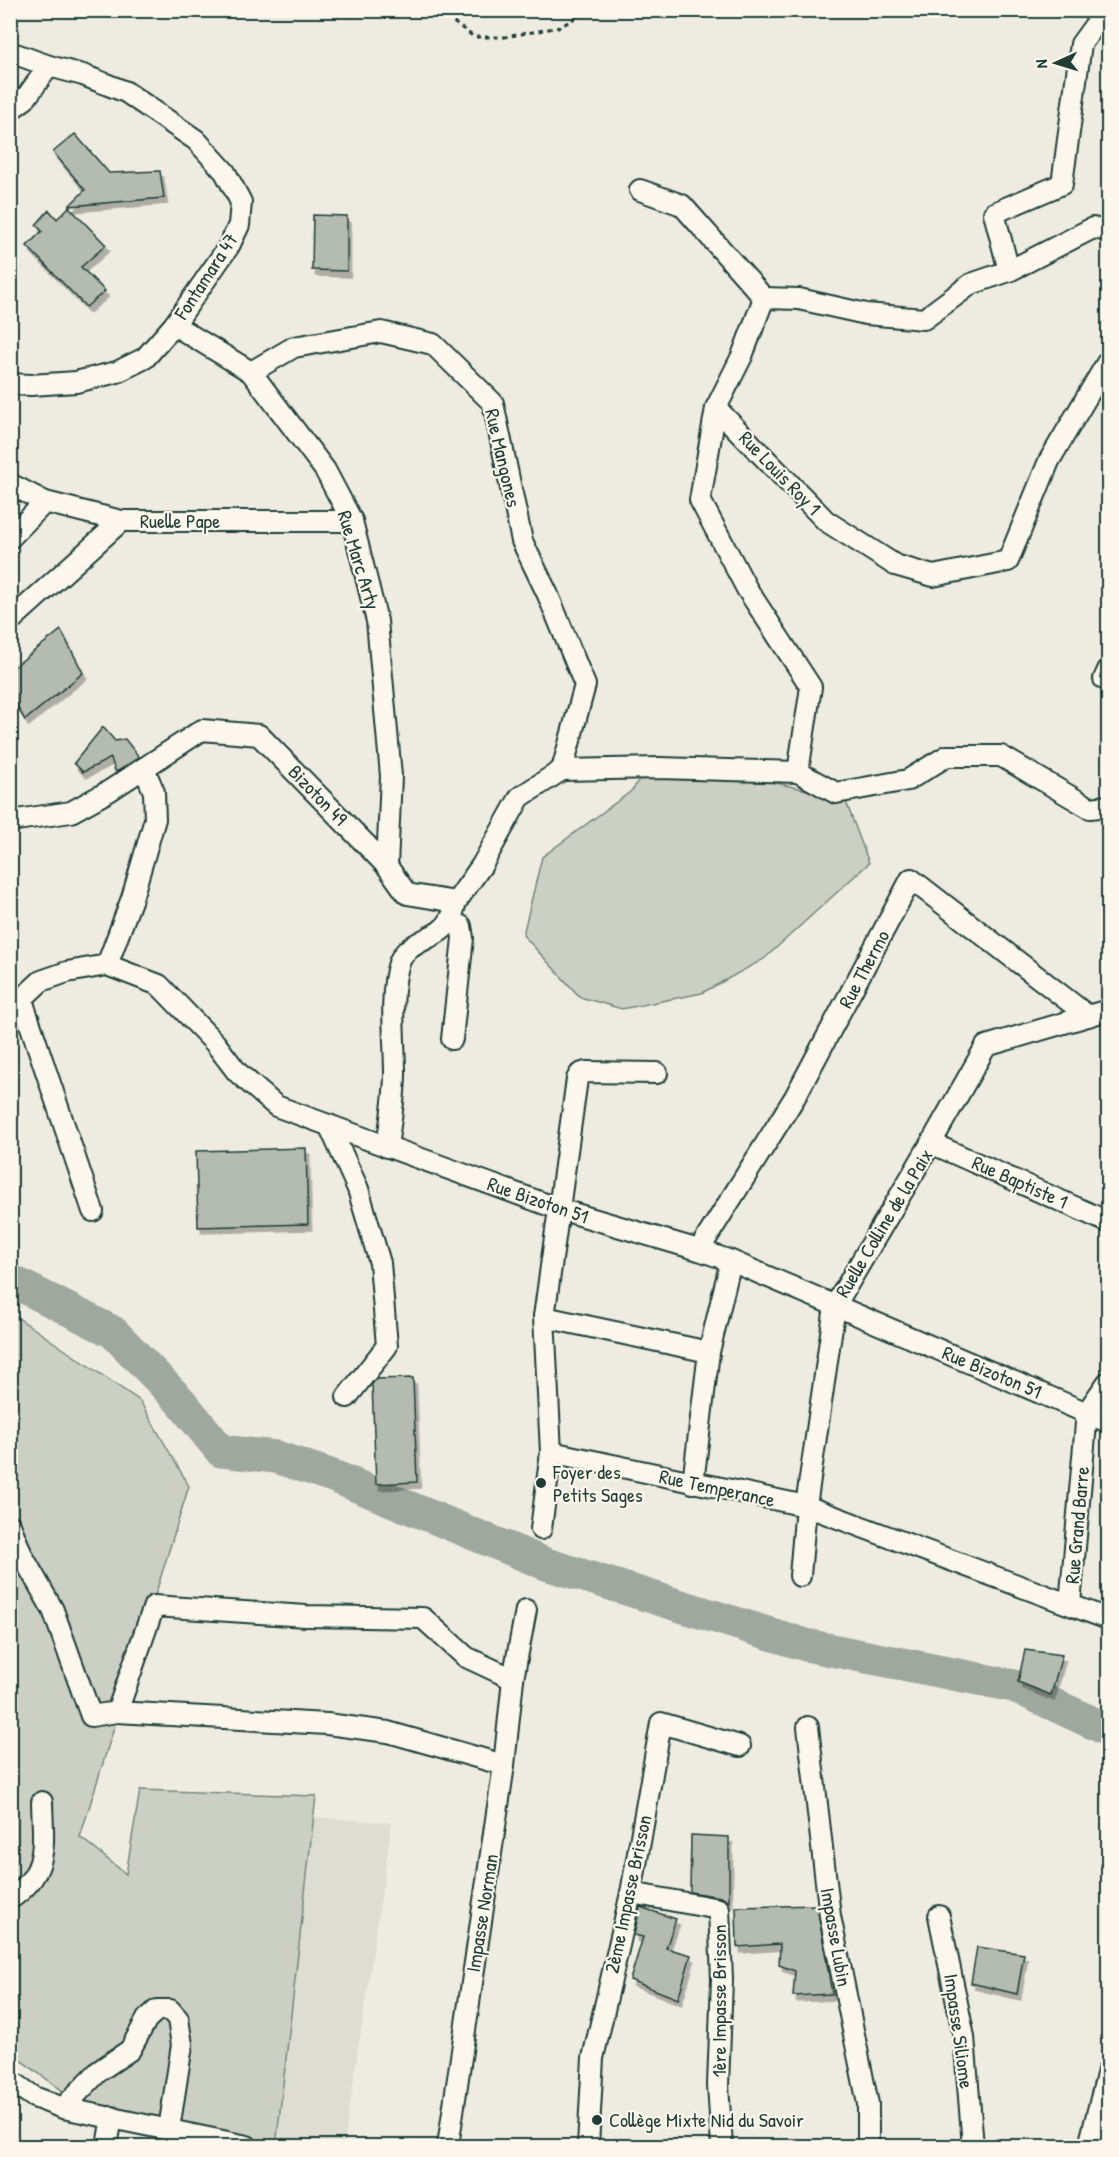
<svg xmlns="http://www.w3.org/2000/svg" width="1119" height="2157" viewBox="0 0 1119 2157" font-family="'Patrick Hand',sans-serif">
	<style>
		.built { fill: #ddddd2 }
		.green { fill: #cbcfc4; stroke: #75867c; stroke-width: 1.5 }
		.lines { fill: none; stroke-linecap: round; stroke-linejoin: round }
		.river { stroke: #9fa89f; stroke-width: 33 }
		.building { fill: #b4bbb0; stroke: #1f3d34; stroke-width: 1.5; filter: url(#shadow) }
		.minor-casing { stroke: #1f3d34; stroke-width: 24 }
		.path { stroke: #1f3d34; stroke-width: 3; stroke-dasharray: 4.5 4.5; stroke-linecap: butt }
		.minor { stroke: #fbf7ec; stroke-width: 20 }
		.poi-dot { fill: #1f3d34; stroke: #fbf7ec; stroke-width: 2 }
		.labels { text-anchor: middle; stroke-width: 4.5; stroke-linejoin: round; paint-order: stroke }
		.street-label { font-size: 20px; fill: #1f3d34; stroke: #fbf7ec }
		.poi-label { font-size: 20px; fill: #1f3d34; stroke: #fbf7ec; text-anchor: start }
	</style>
	<defs>
		<filter id="shadow"><feDropShadow dx="3.5" dy="6" stdDeviation="0" flood-color="#0004"/></filter>
	</defs>
	<rect width="100%" height="100%" fill="#eeece1"/>
	<filter id="ink" filterUnits="userSpaceOnUse"><feTurbulence type="fractalNoise" baseFrequency=".0167" numOctaves="2"/><feDisplacementMap in="SourceGraphic" scale="12" xChannelSelector="R" yChannelSelector="G"/><feConvolveMatrix kernelMatrix="1 2 1 2 8 2 1 2 1" color-interpolation-filters="sRGB"/></filter>
	<g filter="url(#ink)">
		<path class="built" d="M247 1812 392 1823 344 2145 206 2133Z"/>
		<g class="green">
			<path d="M649 760 708 767 845 799 869 863 764 959 702 993 622 1009 580 997 523 935 542 857 630 792 634 788Z"/>
			<path d="M11 1313 140 1401 189 1486 80 1837 126 1874 140 1790 316 1796 276 2146H177L180 2134 100 2118 11 2053Z"/>
		</g>
		<g class="lines">
			<path class="river" d="M10 1280 113 1332 181 1402 221 1451 276 1457 333 1476 546 1564 806 1645 1014 1686 1108 1730"/>
		</g>
		<g class="building">
			<path d="M75 134 109 173 160 171 164 198 69 206 85 190 53 152Z"/>
			<path d="M69 207 106 245 81 267 105 291 86 307 27 246 42 231 36 225 49 210 57 219Z"/>
			<path d="M313 215 347 216V271L312 270Z"/>
			<path d="M61 630 83 673 25 720 10 695V670Z"/>
			<path d="M103 727 115 741 125 739 139 757 118 771H115L111 758 83 772 74 763Z"/>
			<path d="M306 1148 308 1224 198 1227 196 1151Z"/>
			<path d="M413 1378 417 1482 376 1484 372 1384 376 1379Z"/>
			<path d="M1025 1650 1062 1655 1051 1695 1018 1682Z"/>
			<path d="M691 1835 729 1837V1901L721 1897 690 1892Z"/>
			<path d="M817 1905 832 1994 793 1996 795 1971 779 1965 780 1944 737 1947 736 1907Z"/>
			<path d="M640 1907 676 1919 666 1948 691 1955 678 1999 630 1980 643 1937 634 1935Z"/>
			<path d="M977 1947 1024 1954 1017 1994 971 1983Z"/>
		</g>
		<g class="lines">
			<defs>
				<g id="minor">
					<path d="M10 52 49 66"/>
					<path d="M10 110 25 99 49 66 83 75 126 92 196 140 225 172 241 202 239 225 229 246 174 325 145 358 117 372 76 382 31 385 10 384"/>
					<path d="M640 190 682 205 764 298"/>
					<path d="M1009 271 994 213 1062 184 1081 44 1100 18 1096 10"/>
					<path d="M174 325 251 372 325 470 352 521 377 621 391 776 387 866"/>
					<path d="M251 372 294 347 381 332 433 344 493 403 522 541 548 595 585 685 562 770"/>
					<path d="M716 408 742 356 764 298 799 299 866 314 924 319 971 284 1009 271 1093 228 1108 231"/>
					<path d="M10 484 45 502 121 521"/>
					<path d="M10 538 45 502"/>
					<path d="M10 621 121 521H352"/>
					<path d="M1104 679 1108 670"/>
					<path d="M562 770 659 768 798 772 836 793 908 780 947 756H1001L1090 808 1108 806"/>
					<path d="M798 772 811 687 747 589 700 500 716 408 826 521 895 565 933 576 1008 561 1049 461 1108 361"/>
					<path d="M10 821 71 812 109 791 202 730 259 735 387 866 407 894 456 902 482 865 520 797 562 770"/>
					<path d="M450 920 461 926 463 938 452 1039"/>
					<path d="M107 965 132 898 155 819 154 792 144 768"/>
					<path d="M22 1000 93 1211"/>
					<path d="M10 1010 41 981 67 972 107 965 159 985 215 1043 237 1072 276 1106 559 1209 699 1250 731 1261 1108 1422"/>
					<path d="M657 1073 586 1072 580 1074 577 1079 544 1317 551 1452 806 1506 1108 1619"/>
					<path d="M329 1125 358 1189 380 1263 387 1346 347 1397"/>
					<path d="M931 1143 1108 1222"/>
					<path d="M387 1147C390 1123 395 1097 395 1073 395 1042 389 993 399 963 407 939 440 940 450 920 453 915 454 908 456 902"/>
					<path d="M699 1250 795 1097 911 879 1088 1016"/>
					<path d="M544 1317 709 1352"/>
					<path d="M693 1483 709 1352 731 1261"/>
					<path d="M10 1525 22 1555 53 1610 91 1716 117 1712"/>
					<path d="M541 1529 551 1452"/>
					<path d="M800 1576 806 1506 835 1306 931 1143 986 1046 1108 1010"/>
					<path d="M1070 1604 1087 1412 1108 1382"/>
					<path d="M808 1727 830 1916 868 2104V2146"/>
					<path d="M504 1765 388 1732 327 1724 117 1712 154 1606 306 1616 423 1618 466 1657 513 1679"/>
					<path d="M631 1893 719 1909 722 1979 718 2085 722 2146"/>
					<path d="M10 1899C50 1873 43 1844 42 1802"/>
					<path d="M939 1916 964 2037 973 2146"/>
					<path d="M10 2080 34 2097 63 2108 247 2146"/>
					<path d="M63 2108 99 2071 130 2050 147 2019 157 2010H170L178 2019 182 2045 169 2129"/>
					<path d="M107 2146 112 2117"/>
					<path d="M448 2146 504 1765 513 1679 526 1610"/>
					<path d="M588 2146 593 2058 631 1893 661 1723 740 1746"/>
					<path d="M1089 2146 1108 2071"/>
				</g>
			</defs>
			<use href="#minor" class="minor-casing"/>
			<path class="path" d="M441 10 445 16 474 37H505L560 27 588 10"/>
			<use href="#minor" class="minor"/>
		</g>
	</g>
	<g class="poi-dot">
		<circle cx="541" cy="1483" r="6"/>
		<circle cx="597" cy="2120" r="6"/>
	</g>
	<g class="labels">
		<g class="street-label">
			<text transform="translate(206 276) rotate(-57)" y="7">Fontamara 47</text>
			<text transform="translate(503 458) rotate(77)" y="7">Rue Mangones</text>
			<text transform="translate(780 473) rotate(46)" y="7">Rue Louis Roy 1</text>
			<text x="180" y="528">Ruelle Pape</text>
			<text transform="translate(359 560) rotate(73)" y="7">Rue Marc Arty</text>
			<text transform="translate(318 795) rotate(46)" y="7">Bizoton 49</text>
			<text transform="translate(864 969) rotate(-62)" y="7">Rue Thermo</text>
			<text transform="translate(1020 1182) rotate(24)" y="7">Rue Baptiste 1</text>
			<text transform="translate(538 1200) rotate(19)" y="7">Rue Bizoton 51</text>
			<text transform="translate(884 1223) rotate(-59)" y="7">Ruelle Colline de la Paix</text>
			<text transform="translate(992 1372) rotate(23)" y="7">Rue Bizoton 51</text>
			<text transform="translate(717 1488) rotate(12)" y="7">Rue Temperance</text>
			<text transform="translate(1077 1525) rotate(-85)" y="7">Rue Grand Barre</text>
			<text transform="translate(628 1894) rotate(-78)" y="7">2ème Impasse Brisson</text>
			<text transform="translate(482 1913) rotate(-81)" y="7">Impasse Norman</text>
			<text transform="translate(836 1937) rotate(80)" y="7">Impasse Lubin</text>
			<text transform="translate(719 2001) rotate(-90)" y="7">1ère Impasse Brisson</text>
			<text transform="translate(959 2031) rotate(82)" y="7">Impasse Siliome</text>
		</g>
		<g class="poi-label">
			<text x="553" y="1479">Foyer des<tspan x="553" dy="23">Petits Sages</tspan></text>
			<text x="609" y="2127">Collège Mixte Nid du Savoir</text>
		</g>
	</g>
	<rect width="1119" height="2157" fill="none" stroke="#fbf7ec" stroke-width="36"/>
	<rect x="18" y="18" width="1083" height="2121" fill="none" stroke="#1f3d34" stroke-width="2" filter="url(#ink)"/>
	<g transform="translate(1056 63) rotate(266)" stroke="#fbf7ec" stroke-width="4.5" paint-order="stroke">
	<path d="M0-4.5L10 22L0 15L-10 22Z" fill="#1f3d34"/>
	<text y="-9" font-size="16" font-weight="bold" text-anchor="middle" fill="#1f3d34">N</text>
	</g>
</svg>
